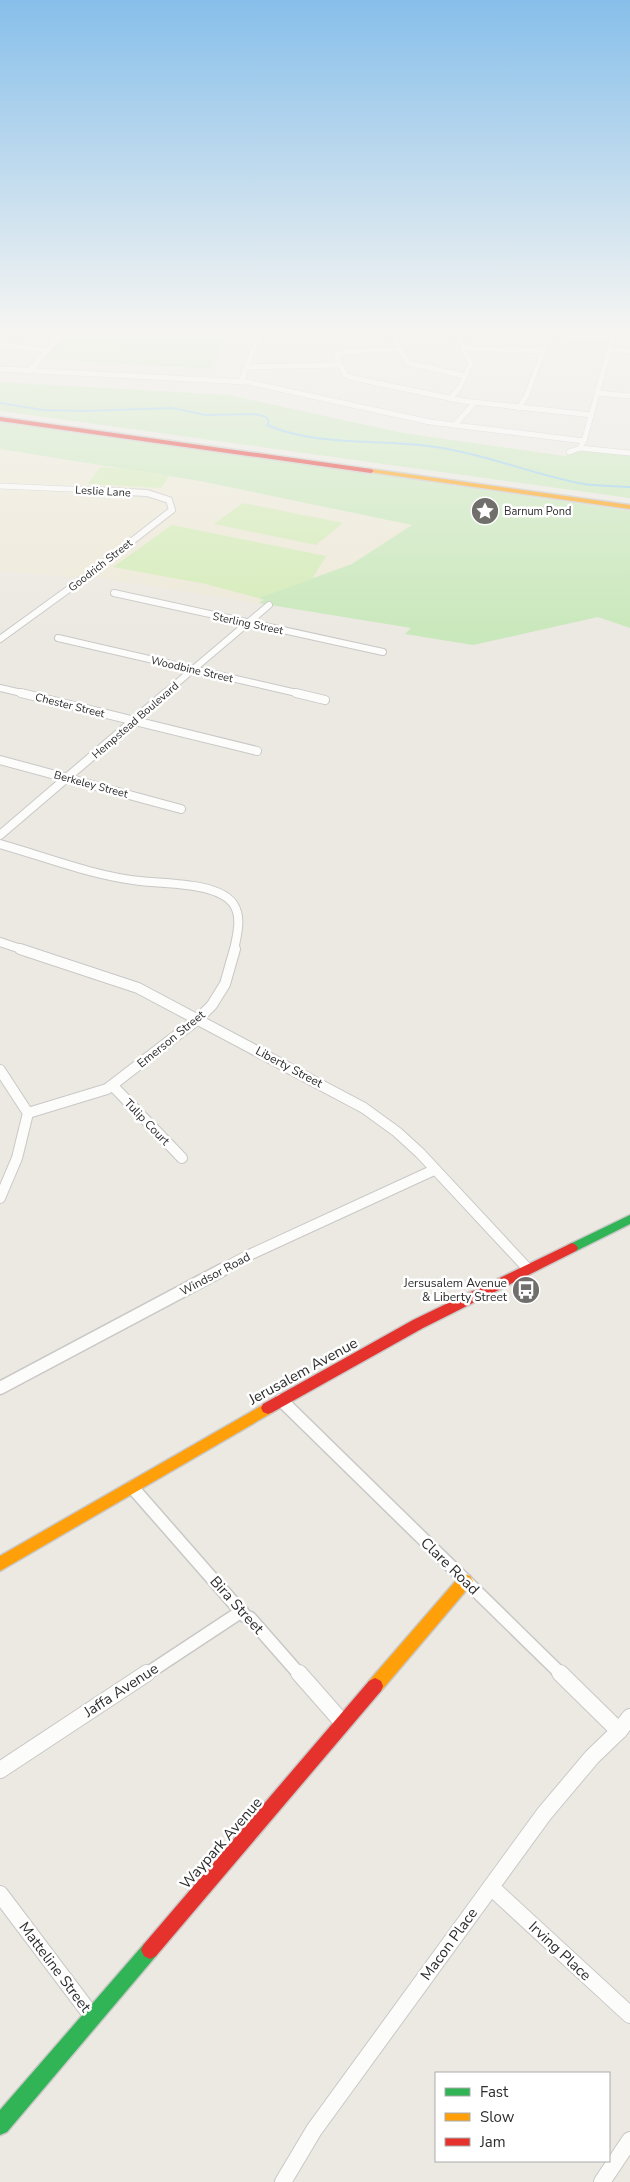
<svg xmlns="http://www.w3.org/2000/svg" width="630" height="2182" viewBox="0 0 630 2182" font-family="'Nunito Sans',sans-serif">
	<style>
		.education { fill: #eee9d8 }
		.green { fill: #c9e8bb }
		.pitch { fill: #d4ecb8 }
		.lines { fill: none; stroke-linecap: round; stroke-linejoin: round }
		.stream { stroke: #95cfee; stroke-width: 2 }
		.street-far5-casing { stroke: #c9c8c7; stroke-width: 6 }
		.street-far4-casing { stroke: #c9c8c7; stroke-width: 8 }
		.street-far3-casing { stroke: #c9c8c7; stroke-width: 10 }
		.street-far2-casing { stroke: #c9c8c7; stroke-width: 12 }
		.street-far1-casing { stroke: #c9c8c7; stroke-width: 15 }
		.street-casing { stroke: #c9c8c7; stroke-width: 18 }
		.fast-casing { stroke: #c9c8c7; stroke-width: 3 }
		.slow-casing { stroke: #c9c8c7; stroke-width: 3 }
		.jam-casing { stroke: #c9c8c7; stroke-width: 3 }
		.street-far5 { stroke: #fcfcfb; stroke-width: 5 }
		.street-far4 { stroke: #fcfcfb; stroke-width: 6 }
		.street-far3 { stroke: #fcfcfb; stroke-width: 8 }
		.street-far2 { stroke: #fcfcfb; stroke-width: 10 }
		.street-far1 { stroke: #fcfcfb; stroke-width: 12 }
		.street { stroke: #fcfcfb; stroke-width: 16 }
		.fast { fill: #30b455; fill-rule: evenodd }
		.slow { fill: #ff9f0a; fill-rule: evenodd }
		.jam { fill: #e5322d; fill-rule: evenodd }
		.labels { text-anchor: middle; stroke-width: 5; stroke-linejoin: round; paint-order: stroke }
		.far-street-label { font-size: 11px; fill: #2d2d2d; stroke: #fff }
		.far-poi-label { font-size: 11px; fill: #2d2d2d; stroke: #fff; text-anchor: start }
		.street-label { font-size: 12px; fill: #2d2d2d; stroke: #fff }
		.poi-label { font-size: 12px; fill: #2d2d2d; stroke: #fff; text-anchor: end }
		.near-street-label { font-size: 15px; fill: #2d2d2d; stroke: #fff }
	</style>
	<rect width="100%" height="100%" fill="#ece9e2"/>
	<path class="education" d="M0 449 200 481 413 525 352 564 259 598 265 600 258 603 87 576 84 578 0 571Z"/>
	<g class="green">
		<path d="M71 329H228L211 369 40 359Z"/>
		<path d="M0 382 229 395 403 433 565 456 580 448 630 453V498L0 411Z"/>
		<path d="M0 422 176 445 630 511V628L598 617 473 645 405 634 411 628 258 603 264 600 258 598 352 564 412 525 200 481 0 449Z"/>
	</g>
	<g class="pitch">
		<path d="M81 329H136L114 353 61 349Z"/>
		<path d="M100 467 126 469 169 476 161 488 88 484Z"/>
		<path d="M243 503 343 523 316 545 214 524Z"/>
		<path d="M172 525 326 556 312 579 258 598 206 584 113 567Z"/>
	</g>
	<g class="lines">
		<path class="stream" d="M0 403 43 410 85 411 172 408 206 415 255 414 266 417 269 421 267 425C321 448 380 438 436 447 486 454 534 475 584 484 599 486 615 486 630 487"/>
		<defs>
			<g id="street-far5">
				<path d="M299 329H321"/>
				<path d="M394 329 395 341 408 363 465 376"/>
				<path d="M615 330 630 331"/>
				<path d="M0 333 6 329"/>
				<path d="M549 334 613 339"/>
				<path d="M0 345 49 350"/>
				<path d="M464 348 543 351"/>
				<path d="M399 349 342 352 336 355 345 375 353 378 463 401 592 415"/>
				<path d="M610 349 630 351"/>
				<path d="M247 367 341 365"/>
				<path d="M0 369 247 382 430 422 584 441"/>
				<path d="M30 370 57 340 71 329"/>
				<path d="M241 382 261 329"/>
				<path d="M598 393 630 396"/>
				<path d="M450 399 460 387 471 363 459 339 457 329"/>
				<path d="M519 408 527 395 551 329"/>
				<path d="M455 425 475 402"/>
				<path d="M580 448 630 453"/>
				<path d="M569 452 580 448 584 441 615 329"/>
				<path d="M0 486 115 491"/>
			</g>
			<g id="street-far4">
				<path d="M114 593 383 652"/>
				<path d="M58 638 301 694"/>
				<path d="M0 639 91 573 172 510 169 500 147 493 89 490"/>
				<path d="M0 688 26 694"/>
				<path d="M164 694 269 605"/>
			</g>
			<g id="street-far3">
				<path d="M21 693 257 751"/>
				<path d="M296 693 325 700"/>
				<path d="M0 760 181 809"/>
				<path d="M0 835 166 693"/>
				<path d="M0 844C46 857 93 876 140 881 164 884 220 882 234 905 242 918 237 935 234 950"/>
				<path d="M0 942 24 950"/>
			</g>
			<g id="street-far2">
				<path d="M20 949 138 988 364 1108 397 1132 420 1153 528 1269"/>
				<path d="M0 1070 28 1113 17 1158 0 1198"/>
				<path d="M113 1086 182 1158"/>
				<path d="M28 1113 107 1089 198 1019 212 1005 225 984 235 949"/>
				<path d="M219 1271 247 1256 434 1170"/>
			</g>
			<g id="street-far1">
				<path d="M0 1388 222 1270"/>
				<path d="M281 1400 562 1675"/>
				<path d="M132 1487 245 1616 250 1618 300 1675"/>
				<path d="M145 1675 242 1611"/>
			</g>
			<g id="street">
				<path d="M299 1673 343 1723"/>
				<path d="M560 1673 619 1731"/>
				<path d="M0 1770 147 1673"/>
				<path d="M491 1887 630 2015"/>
				<path d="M0 1894 92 2016"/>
				<path d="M283 2182 314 2130 544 1814 592 1757 619 1731 630 1717"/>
				<path d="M602 2182 630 2140"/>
			</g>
			<g id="fast">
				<path d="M630 1215V1224L576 1251H568L566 1248 568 1245Z"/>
				<path d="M150 1941 156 1944 159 1950 156 1956 7 2132 0 2135V2110L144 1944Z"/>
			</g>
			<g id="slow">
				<path d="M371 469 630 505V509L369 472 368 471Z"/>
				<path d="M268 1402 273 1404 275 1408 273 1412 0 1571V1556Z"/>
				<path d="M465 1574 470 1576 473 1581 470 1586 381 1691 375 1694 369 1691 367 1686 369 1681 460 1576Z"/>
			</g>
			<g id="jam">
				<path d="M0 417 371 469 374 471 371 473 0 421Z"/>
				<path d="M572 1243 576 1245 578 1248 576 1251 423 1328 273 1412 268 1414 263 1412 261 1408 263 1404 413 1320Z"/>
				<path d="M375 1678 381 1681 383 1686 381 1691 156 1956 150 1959 144 1956 141 1950 144 1944 369 1681Z"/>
			</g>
		</defs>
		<use href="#street-far5" class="street-far5-casing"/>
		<use href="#street-far4" class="street-far4-casing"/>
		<use href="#street-far3" class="street-far3-casing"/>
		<use href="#street-far2" class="street-far2-casing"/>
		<use href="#street-far1" class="street-far1-casing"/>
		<use href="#street" class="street-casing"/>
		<use href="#fast" class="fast-casing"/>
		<use href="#slow" class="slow-casing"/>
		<use href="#jam" class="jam-casing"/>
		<use href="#street-far5" class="street-far5"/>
		<use href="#street-far4" class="street-far4"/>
		<use href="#street-far3" class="street-far3"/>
		<use href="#street-far2" class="street-far2"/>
		<use href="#street-far1" class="street-far1"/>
		<use href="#street" class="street"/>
		<use href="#fast" class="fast"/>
		<use href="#slow" class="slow"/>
		<use href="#jam" class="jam"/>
	</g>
	<linearGradient id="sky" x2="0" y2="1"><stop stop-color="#87bfea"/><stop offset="0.52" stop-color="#f6f5f2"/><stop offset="1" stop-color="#f6f5f2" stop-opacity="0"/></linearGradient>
	<rect width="630" height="635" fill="url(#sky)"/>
	<defs>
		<symbol id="sight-disc" viewBox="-11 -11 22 22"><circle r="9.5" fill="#706f6c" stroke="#fff"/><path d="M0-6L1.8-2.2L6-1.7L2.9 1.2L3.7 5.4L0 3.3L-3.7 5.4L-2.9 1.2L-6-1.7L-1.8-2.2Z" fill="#fff"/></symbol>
		<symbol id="bus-disc" viewBox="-11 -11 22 22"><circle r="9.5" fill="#706f6c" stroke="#fff"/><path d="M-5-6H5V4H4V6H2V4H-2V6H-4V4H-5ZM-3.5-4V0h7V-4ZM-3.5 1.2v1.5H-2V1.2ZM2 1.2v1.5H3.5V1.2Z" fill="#fff"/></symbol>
	</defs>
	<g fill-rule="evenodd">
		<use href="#sight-disc" x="469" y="495" width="32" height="32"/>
		<use href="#bus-disc" x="510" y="1274" width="32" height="32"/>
	</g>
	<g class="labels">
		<g class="far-street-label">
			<text transform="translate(103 491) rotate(3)" y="4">Leslie Lane</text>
			<text transform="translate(100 565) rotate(-38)" y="4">Goodrich Street</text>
			<text transform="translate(248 623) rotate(12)" y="4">Sterling Street</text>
			<text transform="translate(192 669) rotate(13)" y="4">Woodbine Street</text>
			<text transform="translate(70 705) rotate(14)" y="4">Chester Street</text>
			<text transform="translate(135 720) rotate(-41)" y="4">Hempstead Boulevard</text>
			<text transform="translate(91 784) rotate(15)" y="4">Berkeley Street</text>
		</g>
		<g class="far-poi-label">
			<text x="504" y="515">Barnum Pond</text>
		</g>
		<g class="street-label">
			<text transform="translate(171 1039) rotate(-39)" y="4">Emerson Street</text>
			<text transform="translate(289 1067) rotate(28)" y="4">Liberty Street</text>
			<text transform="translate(147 1122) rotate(46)" y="4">Tulip Court</text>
			<text transform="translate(215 1274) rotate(-28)" y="4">Windsor Road</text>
		</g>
		<g class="poi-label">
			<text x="507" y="1287">Jersusalem Avenue<tspan x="507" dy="14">&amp; Liberty Street</tspan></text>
		</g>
		<g class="near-street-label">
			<text transform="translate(303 1371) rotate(-29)" y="5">Jerusalem Avenue</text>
			<text transform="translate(450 1566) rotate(44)" y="5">Clare Road</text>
			<text transform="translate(237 1605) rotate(48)" y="5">Bira Street</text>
			<text transform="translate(121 1690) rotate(-33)" y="5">Jaffa Avenue</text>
			<text transform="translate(221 1843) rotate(-49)" y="5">Waypark Avenue</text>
			<text transform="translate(449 1944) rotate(-54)" y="5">Macon Place</text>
			<text transform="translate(560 1951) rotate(43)" y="5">Irving Place</text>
			<text transform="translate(55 1967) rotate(53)" y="5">Matteline Street</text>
		</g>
	</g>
	<rect x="435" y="2072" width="175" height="90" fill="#ffffff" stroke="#ababab"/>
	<rect x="445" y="2088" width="25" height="8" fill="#30b455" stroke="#ababab"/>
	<text x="480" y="2097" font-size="15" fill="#2d2d2d">Fast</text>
	<rect x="445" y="2113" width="25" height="8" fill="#ff9f0a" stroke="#ababab"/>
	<text x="480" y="2122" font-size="15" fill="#2d2d2d">Slow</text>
	<rect x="445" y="2138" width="25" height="8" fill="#e5322d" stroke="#ababab"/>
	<text x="480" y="2147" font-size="15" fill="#2d2d2d">Jam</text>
</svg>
